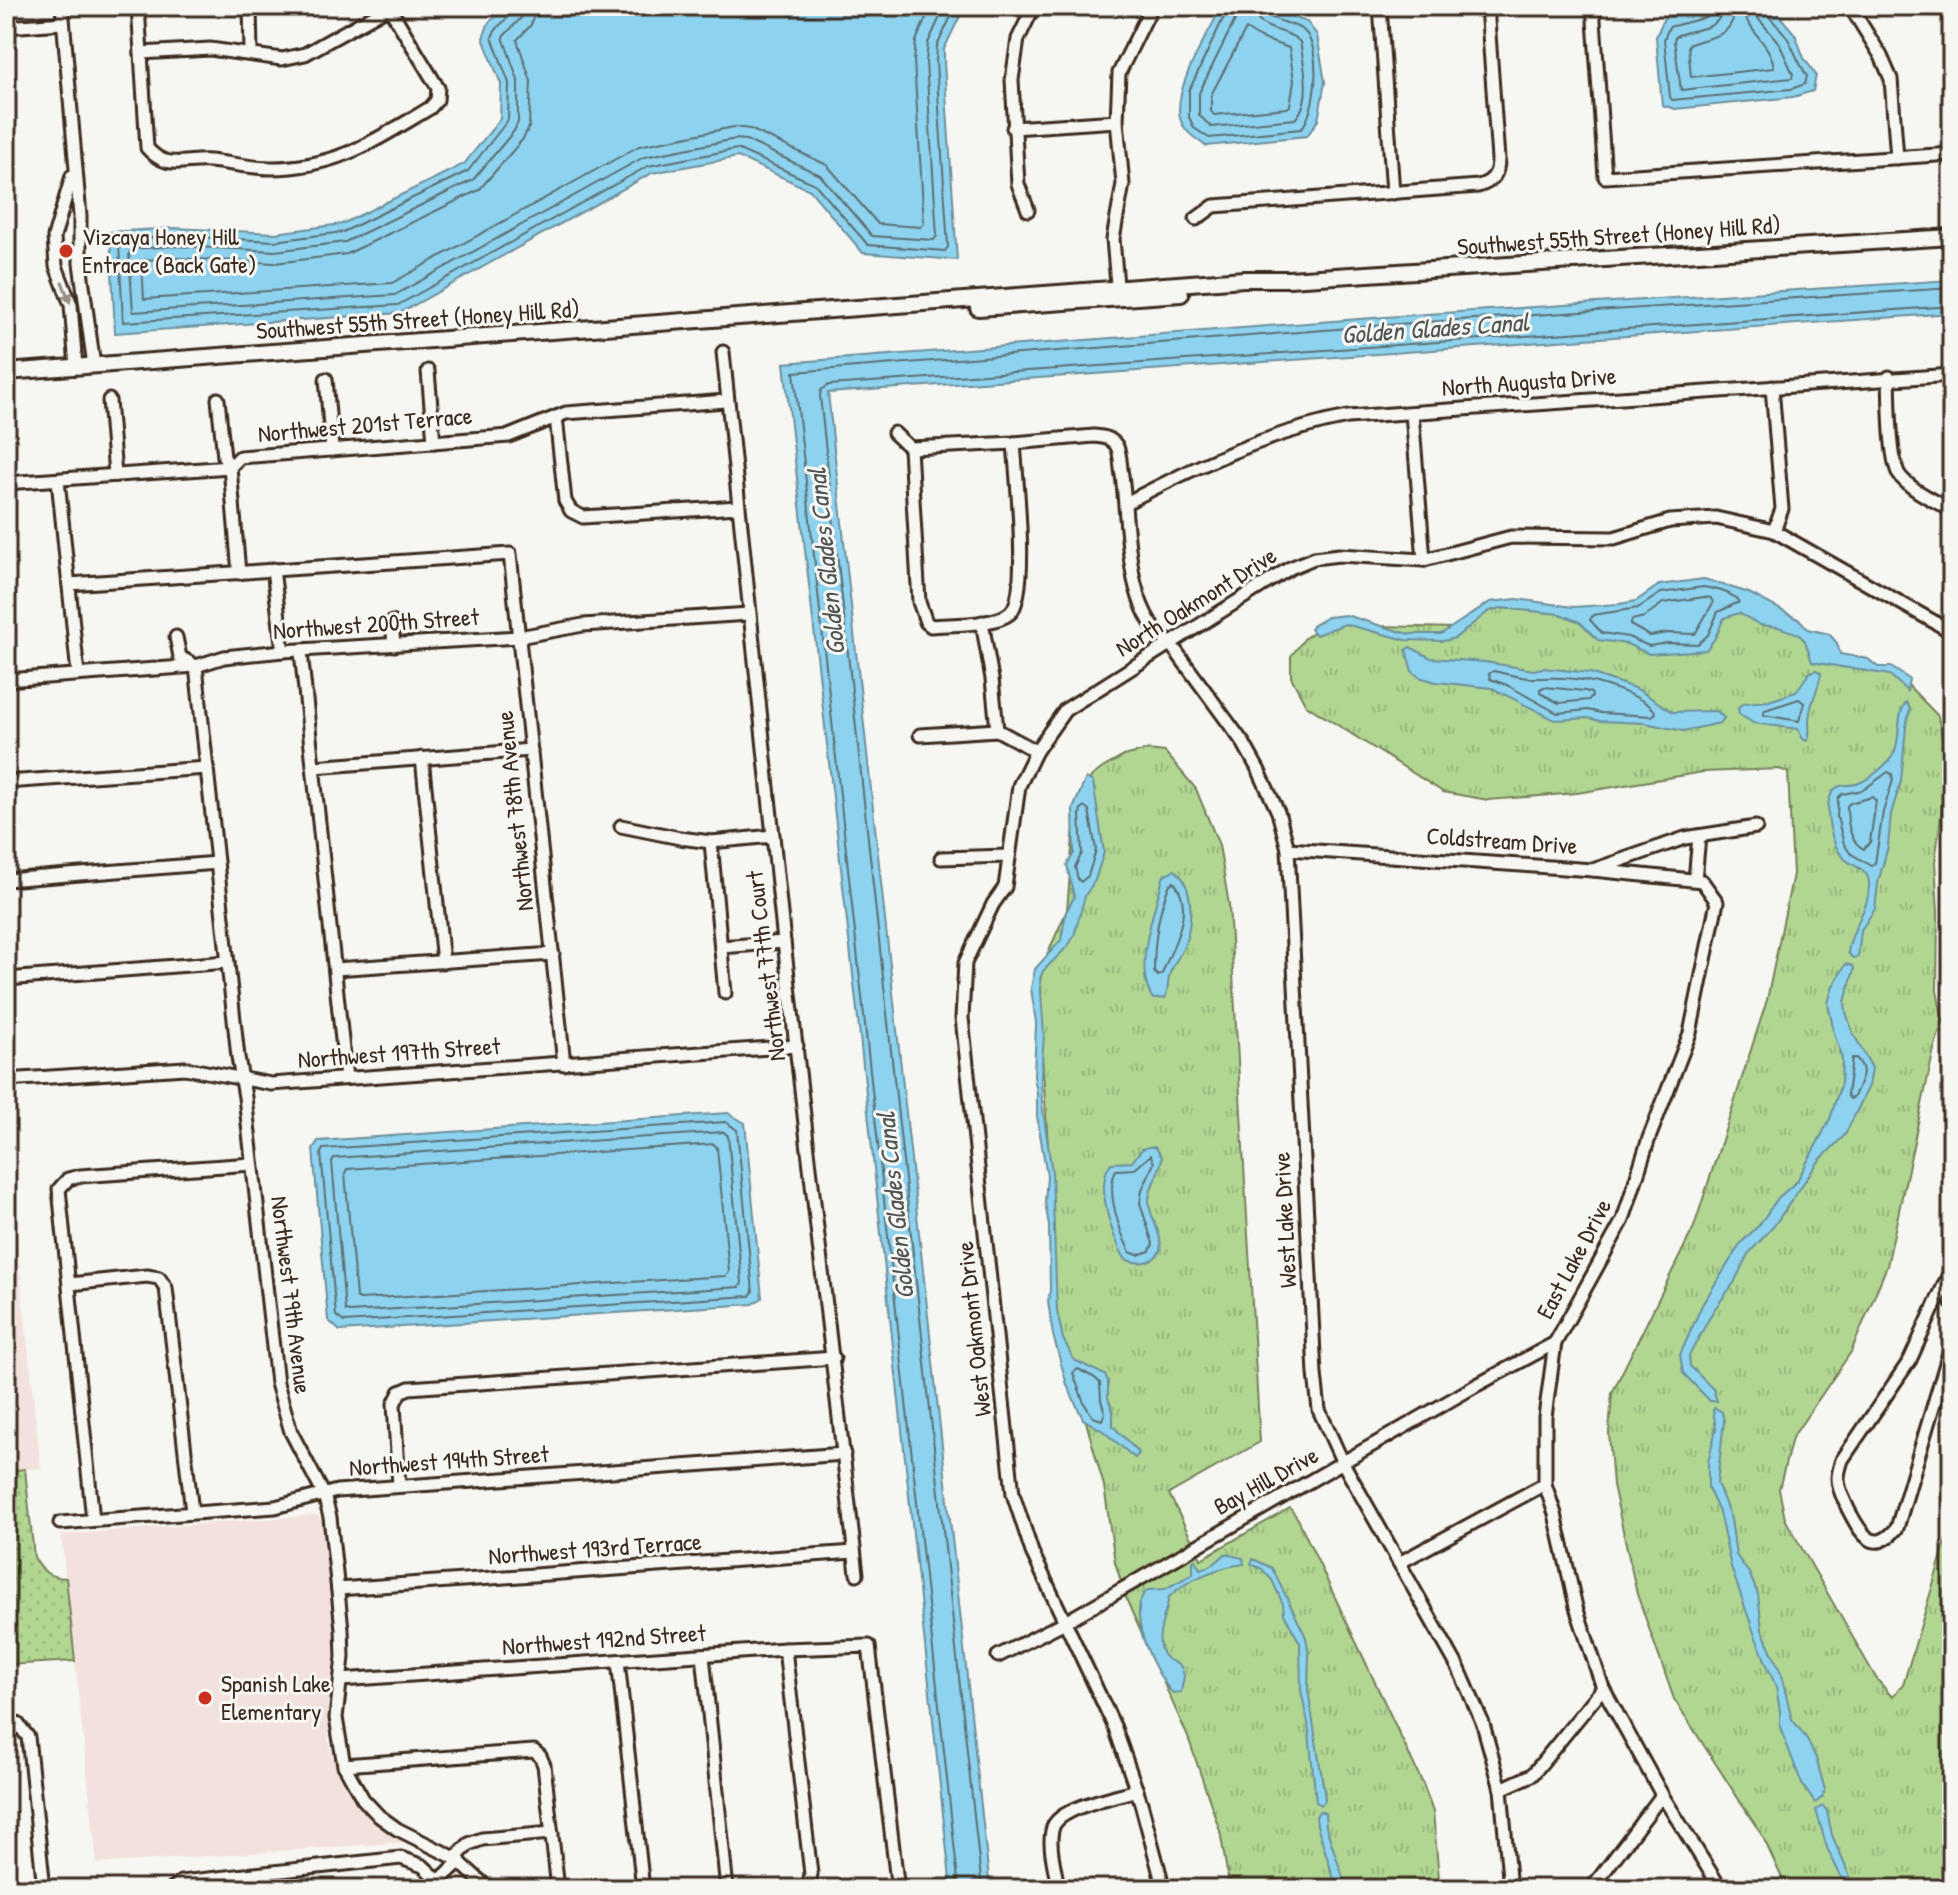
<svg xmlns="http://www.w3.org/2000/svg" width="1958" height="1895" viewBox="0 0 1958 1895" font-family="'Patrick Hand',sans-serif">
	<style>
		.built { fill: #f3e1dd }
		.grass { fill: url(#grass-tufts); stroke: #768058; stroke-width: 2 }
		.park { fill: url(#park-dots); stroke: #768058; stroke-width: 2 }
		.water { fill: #8dd3ef; stroke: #6c8f9b; stroke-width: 2 }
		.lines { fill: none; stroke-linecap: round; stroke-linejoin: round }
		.shore { stroke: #5c6e72; stroke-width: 2 }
		.minor-casing { stroke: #3b2a1e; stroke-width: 17 }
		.tertiary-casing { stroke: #3b2a1e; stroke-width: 20 }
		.minor { stroke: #f6f6f2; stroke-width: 11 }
		.tertiary { stroke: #f6f6f2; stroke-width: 14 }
		.oneway { fill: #989088 }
		.poi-dot { fill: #c8321e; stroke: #f6f6f2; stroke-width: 3 }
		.labels { text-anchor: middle; stroke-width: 6; stroke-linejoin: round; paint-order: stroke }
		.street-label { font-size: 24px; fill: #3b2a1e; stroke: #f6f6f2 }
		.poi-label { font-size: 24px; fill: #3b2a1e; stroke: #f6f6f2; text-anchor: start }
		.water-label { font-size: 26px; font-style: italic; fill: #505452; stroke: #f6f6f2 }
	</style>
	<defs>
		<pattern id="grass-tufts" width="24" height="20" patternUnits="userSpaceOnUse" patternTransform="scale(2)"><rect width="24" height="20" fill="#b0d692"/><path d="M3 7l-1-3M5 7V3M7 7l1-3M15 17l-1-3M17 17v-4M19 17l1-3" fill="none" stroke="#98b87d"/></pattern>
		<pattern id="park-dots" width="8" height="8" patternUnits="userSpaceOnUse" patternTransform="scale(2)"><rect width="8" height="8" fill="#b0d692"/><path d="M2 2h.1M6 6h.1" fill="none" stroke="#98b87d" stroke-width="1.8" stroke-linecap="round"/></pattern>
	</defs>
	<rect width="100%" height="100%" fill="#f6f6f2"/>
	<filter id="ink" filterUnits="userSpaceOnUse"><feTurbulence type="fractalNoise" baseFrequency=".0125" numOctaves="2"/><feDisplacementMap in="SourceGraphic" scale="16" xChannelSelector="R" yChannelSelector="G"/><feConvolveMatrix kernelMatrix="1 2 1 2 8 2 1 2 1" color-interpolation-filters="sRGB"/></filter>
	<g filter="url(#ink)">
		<g class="built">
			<path d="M6 1142 41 1468 6 1471Z"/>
			<path d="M316 1515 324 1521 336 1644V1663L328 1711V1738L336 1767 352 1796 371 1820 406 1842 97 1864 61 1535Z"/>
		</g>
		<g class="grass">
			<path d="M1674 591 1785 618 1834 654 1897 674 1938 716 1944 747V793L1935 862 1938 912 1937 991 1943 1021 1934 1049 1887 1266 1851 1352 1792 1438 1779 1489 1785 1519 1876 1678 1892 1697 1903 1685 1952 1521V1889H1787L1763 1837 1674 1699 1637 1594 1613 1485 1609 1433 1612 1393 1694 1227 1767 1000 1793 874 1788 772 1779 769 1703 772 1577 793 1488 800 1443 792 1306 705 1291 677V656L1305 638 1325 624 1350 621 1380 626 1454 628 1490 607 1587 615Z"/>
			<path d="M1147 750 1165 752 1196 789 1219 845 1229 905 1260 1442 1169 1494 1201 1559 1290 1508 1298 1519 1423 1784 1433 1812 1440 1889H1230L1220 1831 1188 1737 1127 1601 1115 1562 1104 1486 1055 1311 1050 1175 1038 995 1043 964 1067 910 1073 836 1081 792 1092 776 1104 767 1124 756Z"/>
		</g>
		<path class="park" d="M25 1469 34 1557C42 1572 49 1577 66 1578L75 1661 6 1665V1471Z"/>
		<g class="water">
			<path d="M509 6H965L944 49V63L957 260 863 253 810 190 738 157 652 173 400 313 115 333 110 232 174 228 275 233 342 224 464 164 500 119 501 84 483 38 489 22Z"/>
			<path d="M1222 6H1266L1307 22 1317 35 1325 82 1318 120 1307 136 1206 146C1196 139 1183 131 1180 118 1173 86 1208 35 1222 6Z"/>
			<path d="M1721 6H1771L1795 34 1804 58 1816 75 1813 91 1793 97 1675 109 1662 105 1656 37 1664 18Z"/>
			<path d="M1952 280V313L828 393 990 1889H951L860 1037 784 363 1412 315Z"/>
			<path d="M1704 579 1749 593 1800 620 1808 629 1829 634 1837 643 1840 654 1868 659 1878 667H1891L1909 679 1907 691 1890 675 1812 662 1805 641 1799 634 1778 627 1760 625 1739 613 1724 618 1715 638 1706 650 1649 654 1627 644 1598 640 1580 622 1560 614 1502 608 1489 611 1455 638 1444 641 1406 640 1345 624 1316 635 1311 629 1312 626 1327 617 1346 615 1408 634H1441L1490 602 1517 599 1573 607 1619 604 1636 601 1659 585Z"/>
			<path d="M1410 647 1431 658 1485 662 1533 670 1543 668 1590 673 1637 689 1673 712 1717 711 1724 718 1720 723 1683 731 1645 723 1600 721 1588 718 1555 720 1492 688 1436 682 1419 677 1412 671 1406 650Z"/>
			<path d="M1816 670 1821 673C1819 689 1809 704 1809 721 1809 729 1811 734 1807 741L1803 739 1798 729 1753 723 1739 714 1738 707 1744 703 1769 701 1796 692 1809 673Z"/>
			<path d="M1906 702 1910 709 1906 727 1901 781 1891 814 1888 846 1878 883 1875 909 1861 930 1858 957 1853 958 1848 953C1850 928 1871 908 1869 882 1868 868 1852 867 1844 858 1831 845 1823 809 1832 793 1837 782 1850 787 1859 783 1870 779 1887 765 1893 755 1902 739 1895 718 1906 702Z"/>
			<path d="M1086 778 1093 782 1104 852 1095 880 1085 896 1074 936 1068 946 1043 971 1040 979 1044 1035 1041 1075 1042 1104 1052 1172 1057 1311 1063 1339 1074 1360 1105 1375 1108 1381V1398L1113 1411V1426L1139 1453 1135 1458 1103 1431 1083 1419 1067 1385 1053 1335 1048 1301 1050 1290 1049 1226 1045 1202 1047 1176 1037 1116V1092L1034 1077 1036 1023 1031 988 1035 969 1061 940 1066 912 1074 897 1067 865 1074 853 1073 809Z"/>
			<path d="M1175 870C1195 886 1192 923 1185 944 1181 954 1174 963 1170 973 1167 982 1169 990 1165 998L1153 999C1132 969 1155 909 1163 878L1165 874Z"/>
			<path d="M1846 964 1853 966 1854 970 1845 1002 1846 1012 1852 1031 1872 1068 1869 1086 1845 1135 1819 1161 1773 1227 1748 1254 1734 1283 1713 1311 1689 1356 1690 1366 1713 1389 1717 1401H1710L1683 1373 1680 1355 1702 1305 1741 1243 1759 1225 1778 1198 1797 1181 1830 1119 1841 1083 1842 1059 1834 1033 1828 1003 1833 986Z"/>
			<path d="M728 1113 745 1123 762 1298 753 1304 340 1331 328 1320 313 1149 318 1141Z"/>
			<path d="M1149 1147H1155L1162 1157C1161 1172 1150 1184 1149 1199 1146 1218 1177 1249 1149 1261 1140 1264 1133 1263 1125 1259 1112 1236 1094 1185 1111 1163L1132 1162 1142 1149Z"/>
			<path d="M1715 1408 1722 1412 1724 1421 1717 1483 1731 1519 1736 1555 1749 1573 1758 1594 1762 1630 1780 1671 1792 1719 1807 1739 1816 1758 1825 1790 1823 1797 1815 1803 1802 1784 1780 1727V1711L1776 1687 1754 1633 1731 1567 1719 1512 1708 1488V1462L1716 1429 1713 1410Z"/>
			<path d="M1225 1554 1243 1558 1244 1564C1219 1567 1187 1579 1169 1597 1166 1614 1151 1644 1166 1658 1172 1662 1177 1663 1182 1668L1184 1676 1181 1692 1173 1693C1155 1676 1123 1608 1148 1590L1165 1589 1193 1574V1561L1195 1560 1200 1569C1212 1567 1217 1562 1225 1554Z"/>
			<path d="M1253 1559 1272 1568 1306 1637 1309 1656 1308 1690 1324 1791 1325 1801 1321 1805 1316 1802 1308 1723 1301 1690 1300 1643 1284 1614 1283 1604 1272 1580 1262 1569 1251 1564Z"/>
			<path d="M1823 1806 1827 1811 1832 1835 1855 1889H1847L1827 1848 1816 1810Z"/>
			<path d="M1319 1811 1325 1813 1326 1827 1347 1889H1337L1317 1825 1316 1817Z"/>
		</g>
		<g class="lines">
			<g class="shore">
				<path d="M513 6C512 19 497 23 492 37L509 83 508 120 468 171 343 232 275 241 174 236 121 240 119 244 123 322 398 305 648 166 737 149 815 184 868 245 945 251 948 247 936 62 937 46 956 6"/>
				<path d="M524 6 521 18 503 37 518 80V122L514 131 473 180 345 242 275 251 174 246 132 249 129 253 133 312 395 295 644 157 736 139 746 140 820 175 872 236 934 240 937 236 926 62 928 43 945 6"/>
				<path d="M536 6 531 25 517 40 531 81 529 127 523 139 479 190 347 254 275 263 174 258 144 260 142 264 144 299 392 283 639 146 734 127 750 129 827 165 878 224 921 227 924 223 914 61 916 41 931 6"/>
				<path d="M1229 6 1189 91V117L1194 128 1209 138 1301 129C1317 112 1322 47 1304 31 1295 23 1278 22 1268 16L1263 6"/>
				<path d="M1239 6 1237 16 1199 93V115L1211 127 1295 119C1313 101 1304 65 1300 42 1285 26 1255 34 1253 6"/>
				<path d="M1713 6V12L1708 17 1669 27 1664 39 1670 97 1672 100 1791 89 1805 84 1807 76C1799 64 1795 52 1788 39 1782 27 1767 20 1765 6"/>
				<path d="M1723 6C1721 33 1694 27 1676 36L1674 40 1681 90 1792 78 1793 74 1779 43 1757 17 1755 6"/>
				<path d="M1735 6C1734 39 1712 35 1688 45L1691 77 1774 68C1772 43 1744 30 1743 6"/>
				<path d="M1246 29 1260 38 1289 48 1294 81 1290 106 1287 108 1214 115 1211 111V95Z"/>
				<path d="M1703 587C1715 589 1732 592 1739 602L1718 612 1708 635 1698 644 1667 643 1649 646 1628 637 1602 633 1590 620 1593 615 1638 608 1661 593Z"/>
				<path d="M1704 597 1711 598 1713 603 1695 634 1667 633 1650 636 1630 625 1632 620 1644 617 1663 603Z"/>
				<path d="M1493 671C1505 673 1519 678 1531 678 1545 678 1560 677 1575 679 1595 681 1647 696 1656 713L1652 716 1601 713 1588 710 1557 713 1507 685 1490 679 1489 674Z"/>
				<path d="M1544 687 1585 691 1591 693 1592 697 1589 700 1559 703 1540 693V689Z"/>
				<path d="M1799 699 1804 703 1799 721 1763 715 1765 710Z"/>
				<path d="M1888 772 1892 774 1893 780 1883 812 1875 863 1871 866 1850 853 1844 844 1837 817 1838 798 1842 794 1863 790Z"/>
				<path d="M1872 797 1876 801 1870 842 1864 849C1849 842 1847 822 1847 806L1850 803Z"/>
				<path d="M1085 807 1089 810 1096 850 1088 876 1081 882 1078 879 1075 867 1082 853 1080 815 1081 809Z"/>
				<path d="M1174 882C1196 909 1172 947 1162 974L1158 976 1154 972C1154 942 1158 911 1170 884Z"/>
				<path d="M1852 1058H1856C1870 1072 1859 1082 1854 1097L1850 1099 1847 1095Z"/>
				<path d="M726 1122 737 1130 753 1292 750 1296 344 1322 336 1316 321 1153 323 1149Z"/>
				<path d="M724 1132 728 1136 742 1283 740 1287 349 1312 345 1310 332 1162 334 1158Z"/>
				<path d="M714 1144 717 1148 729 1272 726 1276 360 1299 356 1297 345 1173 347 1169Z"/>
				<path d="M1151 1155 1154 1163 1142 1190 1140 1203 1153 1244 1150 1251 1138 1255 1130 1252C1120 1232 1105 1191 1116 1170L1135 1169Z"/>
				<path d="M1078 1369 1095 1378 1100 1383 1101 1400 1105 1413 1102 1420 1093 1417 1084 1403 1073 1373Z"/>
				<path d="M959 1889 794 372 1412 323 1952 288"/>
				<path d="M982 1889 820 396 821 390 829 385 1952 306"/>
			</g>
			<defs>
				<g id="minor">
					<path d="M62 6 80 216V263L94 366"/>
					<path d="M138 6 147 148C167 171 183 159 210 161 230 163 251 168 271 168 337 168 376 140 430 108L437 100 438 88 389 7"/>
					<path d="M250 6 251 53"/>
					<path d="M1380 6 1393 193"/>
					<path d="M1593 6 1605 177 1952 154"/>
					<path d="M1850 6 1881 56 1891 79 1897 158"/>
					<path d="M6 27 63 23"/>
					<path d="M141 53 210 49 282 59 305 54 391 6"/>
					<path d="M1013 128 1117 121"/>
					<path d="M72 176 54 237 56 266 71 305 76 367"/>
					<path d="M1028 210 1018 184 1012 80 1018 39 1034 6"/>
					<path d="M1196 219 1214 206 1478 186C1493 182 1498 174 1498 159L1487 6"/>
					<path d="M1118 296 1113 239 1123 184 1117 121 1119 73 1152 6"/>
					<path d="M723 352 784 942 857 1574"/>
					<path d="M428 371 434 442"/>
					<path d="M1889 377C1890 398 1889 461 1900 476 1912 491 1936 501 1952 511"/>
					<path d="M326 379 332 450"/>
					<path d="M1772 387 1782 509 1774 531"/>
					<path d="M218 399 224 457 230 467 239 573"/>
					<path d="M109 400 115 475"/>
					<path d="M1412 413 1424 560"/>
					<path d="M556 417 565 501 571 511 583 517 738 507"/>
					<path d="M894 433 910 448 1014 443 1094 436C1103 437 1110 437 1116 445 1121 452 1120 467 1122 475 1129 525 1124 612 1170 643L1244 744 1259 771 1278 812 1288 849 1315 1374 1319 1410 1343 1463 1459 1669 1483 1724 1501 1789 1510 1889"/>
					<path d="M910 448 919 602 926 622 931 626C951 624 995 626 1010 613 1030 596 1016 474 1014 443"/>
					<path d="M58 480 78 674"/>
					<path d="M6 483 230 467 240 457 509 436 566 413 726 401"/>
					<path d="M1126 503C1196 466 1269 432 1348 417L1952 375"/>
					<path d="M273 569 283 651"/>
					<path d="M69 584 510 554 564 1064"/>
					<path d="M392 622 394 645"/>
					<path d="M982 622 992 679 997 730"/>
					<path d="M176 637 180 657 196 666 238 1057 245 1097 277 1383 291 1432 324 1495 330 1517 342 1629 343 1657 336 1718 344 1765 363 1799 379 1816 397 1829 455 1858 489 1889"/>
					<path d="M301 652 346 1078"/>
					<path d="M6 680 196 666 224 657 283 651 519 637 583 625 749 614"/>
					<path d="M920 735 997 730 1036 751"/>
					<path d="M422 758 443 962"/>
					<path d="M314 767 531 750"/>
					<path d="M6 782 207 768"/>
					<path d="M621 826 680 838 711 842 773 836"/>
					<path d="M711 842 725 993"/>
					<path d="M1288 849 1593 870 1685 838 1756 827"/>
					<path d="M941 858 1009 856"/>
					<path d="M1593 870 1702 881 1717 902 1690 1033 1649 1138 1623 1220 1555 1343 1545 1417V1484L1555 1514 1576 1607 1603 1688 1662 1795 1721 1889"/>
					<path d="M6 880 217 863"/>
					<path d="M1695 880 1699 836"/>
					<path d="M721 947 784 942"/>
					<path d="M335 969 553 954"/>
					<path d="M6 979 228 962"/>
					<path d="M6 1080 185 1068 271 1084 797 1046"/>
					<path d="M1949 1274 1952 1254"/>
					<path d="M70 1284 147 1276 159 1278 166 1288 192 1512"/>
					<path d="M1952 1304 1949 1274 1910 1360 1842 1460C1840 1467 1838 1472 1838 1479 1838 1490 1844 1499 1848 1509 1860 1532 1873 1557 1897 1528L1952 1343"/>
					<path d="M399 1486 394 1404 400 1392 409 1388 834 1358"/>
					<path d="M93 1520 59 1189 68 1179 80 1176 252 1164"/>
					<path d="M60 1523 275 1507 337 1491 844 1454"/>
					<path d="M1399 1563 1545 1484"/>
					<path d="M338 1589 854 1552"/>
					<path d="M785 1649 811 1874 808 1889"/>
					<path d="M703 1655 727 1889"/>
					<path d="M998 1656 1065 1622 1477 1385 1555 1343"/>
					<path d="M618 1661 643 1889"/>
					<path d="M341 1680 785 1649 869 1646 897 1882 894 1889"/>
					<path d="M6 1717 18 1724 28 1737 44 1889"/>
					<path d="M344 1765 534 1751 540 1756 544 1765 558 1889"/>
					<path d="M1501 1789 1532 1775 1603 1688"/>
					<path d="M455 1858 469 1844 482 1839 552 1833"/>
					<path d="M172 1889 181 1882 401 1858 423 1866 439 1881"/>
					<path d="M436 1889 439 1881 460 1861"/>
					<path d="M1058 1889C1056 1871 1047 1844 1053 1827 1060 1807 1118 1796 1137 1790"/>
					<path d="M1164 1889 1141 1803 1115 1728 1032 1552 1013 1494 962 1018 965 963 993 904 1005 887 1019 786 1036 751 1065 710 1290 568 1314 558 1339 555 1424 560 1511 537 1614 538 1670 521 1716 518 1774 531 1952 632"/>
					<path d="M1591 1889 1662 1795"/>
				</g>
				<g id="tertiary">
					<path d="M978 308 1181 294"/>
					<path d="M6 372 1244 279H1288L1952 237"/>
				</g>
			</defs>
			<use href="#minor" class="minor-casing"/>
			<use href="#tertiary" class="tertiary-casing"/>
			<use href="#minor" class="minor"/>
			<use href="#tertiary" class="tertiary"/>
		</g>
		<defs><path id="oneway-solid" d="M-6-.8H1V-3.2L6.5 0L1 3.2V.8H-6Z" transform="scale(2)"/></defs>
		<use class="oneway" href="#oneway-solid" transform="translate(66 292) rotate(69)"/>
	</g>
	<g class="poi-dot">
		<circle cx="66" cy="251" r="8"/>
		<circle cx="205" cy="1698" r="8"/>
	</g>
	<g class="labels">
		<g class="street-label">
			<text transform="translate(1619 236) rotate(-4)" y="8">Southwest 55th Street (Honey Hill Rd)</text>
			<text transform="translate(418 320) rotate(-4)" y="8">Southwest 55th Street (Honey Hill Rd)</text>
			<text transform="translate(1529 382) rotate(-4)" y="8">North Augusta Drive</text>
			<text transform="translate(365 425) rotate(-5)" y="8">Northwest 201st Terrace</text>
			<text transform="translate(1196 602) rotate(-32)" y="8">North Oakmont Drive</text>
			<text transform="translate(376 624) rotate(-4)" y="8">Northwest 200th Street</text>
			<text transform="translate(515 811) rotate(-96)" y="8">Northwest 78th Avenue</text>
			<text transform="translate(1502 841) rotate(4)" y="8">Coldstream Drive</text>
			<text transform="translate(766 966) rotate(-97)" y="8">Northwest 77th Court</text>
			<text transform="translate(399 1053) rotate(-4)" y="8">Northwest 197th Street</text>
			<text transform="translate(1285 1220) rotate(-93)" y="8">West Lake Drive</text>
			<text transform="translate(1574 1259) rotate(-62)" y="8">East Lake Drive</text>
			<text transform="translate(291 1295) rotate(83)" y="8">Northwest 79th Avenue</text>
			<text transform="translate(974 1329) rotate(-96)" y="8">West Oakmont Drive</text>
			<text transform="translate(449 1461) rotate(-4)" y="8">Northwest 194th Street</text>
			<text transform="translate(1266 1481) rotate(-29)" y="8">Bay Hill Drive</text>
			<text transform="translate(595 1549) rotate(-4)" y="8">Northwest 193rd Terrace</text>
			<text transform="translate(604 1640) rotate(-4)" y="8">Northwest 192nd Street</text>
		</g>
		<g class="poi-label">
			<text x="82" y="245">Vizcaya Honey Hill<tspan x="82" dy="28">Entrace (Back Gate)</tspan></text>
			<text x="221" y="1692">Spanish Lake<tspan x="221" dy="28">Elementary</tspan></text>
		</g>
		<g class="water-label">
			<text transform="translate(1435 328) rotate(-4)" y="9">Golden Glades Canal</text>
			<text transform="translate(826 562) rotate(-96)" y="9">Golden Glades Canal</text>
			<text transform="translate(895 1206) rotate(-96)" y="9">Golden Glades Canal</text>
		</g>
	</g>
	<rect width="1958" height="1895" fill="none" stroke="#f6f6f2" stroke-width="32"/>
	<rect x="16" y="16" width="1926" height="1863" fill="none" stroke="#3b2a1e" stroke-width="3" filter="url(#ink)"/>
</svg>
